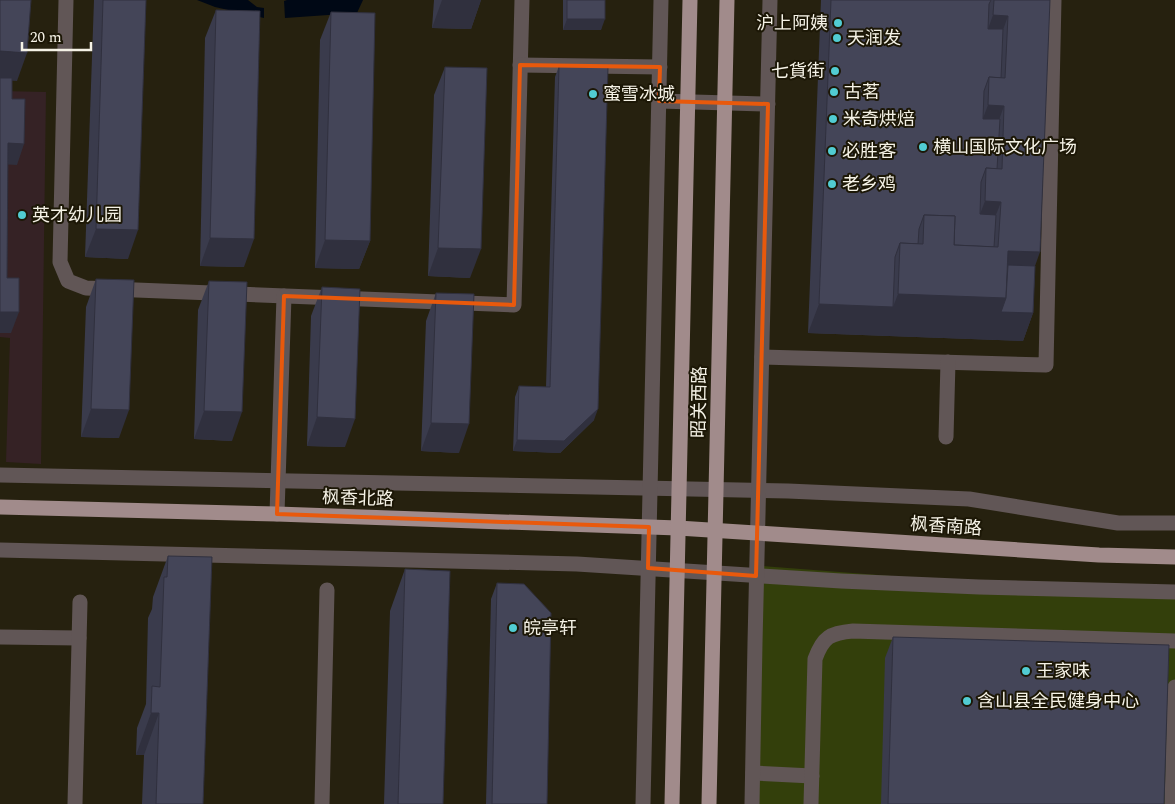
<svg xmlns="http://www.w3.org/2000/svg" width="1175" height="804" viewBox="0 0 1175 804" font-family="Spectral,'Noto Sans SC',serif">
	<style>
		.education { fill: #352225 }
		.green { fill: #333f0b }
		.water { fill: #000815 }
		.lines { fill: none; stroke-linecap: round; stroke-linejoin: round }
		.minor { stroke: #615656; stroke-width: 15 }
		.major { stroke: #a18b8b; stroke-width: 15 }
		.wall { fill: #3a3b4c }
		.shaded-wall { fill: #30303e }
		.building { fill: #444558; stroke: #30303e }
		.marked { fill: none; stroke: #e8590c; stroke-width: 4; stroke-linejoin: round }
		.poi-dot { fill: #51ccd2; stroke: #1c1706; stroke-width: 2 }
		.labels { text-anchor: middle; stroke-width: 4; stroke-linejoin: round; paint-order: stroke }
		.poi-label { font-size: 18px; fill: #f5f2e6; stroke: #1c1706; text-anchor: start }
		.street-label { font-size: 18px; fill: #f5f2e6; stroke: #1c1706 }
	</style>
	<rect width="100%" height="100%" fill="#26210f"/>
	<path class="education" d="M0 91 46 92 41 464 6 462 10 338 0 337Z"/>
	<path class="green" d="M761 566 1175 598V804H756Z"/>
	<g class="water">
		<path d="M197 0H248L257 7 264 8V18L215 7Z"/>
		<path d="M287 0H363L357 13 285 18 284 1Z"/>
	</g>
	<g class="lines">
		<g class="minor">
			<path d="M66 0 60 262 68 281 86 288 514 305 522 0"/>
			<path d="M520 65 660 67"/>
			<path d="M659 101 768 104"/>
			<path d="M762 357 1046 365 1054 0"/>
			<path d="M946 437 948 362"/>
			<path d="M0 475 788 491 969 499 1118 523H1175"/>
			<path d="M277 514 284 296"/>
			<path d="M0 550 577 564 841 581 979 587 1175 592"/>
			<path d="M0 637 79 638"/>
			<path d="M753 773 812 776"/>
			<path d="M75 804 80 602"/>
			<path d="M322 804 327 590"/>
			<path d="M643 804 661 0"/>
			<path d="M752 804 755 643 770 0"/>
			<path d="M811 804 815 659C823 637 830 633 853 631L1175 641"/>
			<path d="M1172 804 1175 687"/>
		</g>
		<g class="major">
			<path d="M0 507 277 514 678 528 1099 555 1175 557"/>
			<path d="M672 804 690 0"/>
			<path d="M709 804 727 0"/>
		</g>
	</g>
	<g class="wall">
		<path d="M94 0H146L128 259 85 257Z"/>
		<path d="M434 0H481L471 29 432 28Z"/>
		<path d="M563 0H605L601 30H563Z"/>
		<path d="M821 0H1050L1035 266 1033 313 1023 341 808 333Z"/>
		<path d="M216 10 244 267 200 266 205 38Z"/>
		<path d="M331 12 370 241 359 269 315 268 320 40Z"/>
		<path d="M559 66 594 420 560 453 513 451 515 397 519 386 546 387 555 77Z"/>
		<path d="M445 67 470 278 428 276 434 95Z"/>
		<path d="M96 279 119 438 81 437 86 307Z"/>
		<path d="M209 281 232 441 194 439 198 310Z"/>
		<path d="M322 287 345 447 307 446 311 316Z"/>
		<path d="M436 293 459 453 421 451 426 321Z"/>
		<path d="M168 556 203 804H142L144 755H136L137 728 146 704 148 618 152 609 153 597Z"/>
		<path d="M405 569 443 804H384L390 611Z"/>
		<path d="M497 583 547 804H486L491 599Z"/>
		<path d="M893 637 1164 804H881L885 658Z"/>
	</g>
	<g class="shaded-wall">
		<path d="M442 0H481L471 29 432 28Z"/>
		<path d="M993 15 1008 16 993 58 978 57Z"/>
		<path d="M567 19H605L601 30H563Z"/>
		<path d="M0 51 27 53 17 81 0 80Z"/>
		<path d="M988 105 1004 106 989 148 972 147Z"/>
		<path d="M8 143 24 144 17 165 0 164Z"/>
		<path d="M985 201 1001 202 985 243H969Z"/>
		<path d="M96 229 138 230 128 259 85 257Z"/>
		<path d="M210 238 254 239 244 267 200 266Z"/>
		<path d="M325 240 370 241 359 269 315 268Z"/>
		<path d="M438 248 481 249 470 278 428 276Z"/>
		<path d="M1008 251 1040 252 1025 294 1002 293Z"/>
		<path d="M898 294 1006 298 1033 313 1023 341 808 333 819 304 893 307Z"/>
		<path d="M0 312H19L11 333H0Z"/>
		<path d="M91 409 129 410 119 438 81 437Z"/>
		<path d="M598 409 594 420 560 453 513 451 517 440Z"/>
		<path d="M204 411 242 412 232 441 194 439Z"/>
		<path d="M317 417 355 419 345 447 307 446Z"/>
		<path d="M431 423 469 424 459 453 421 451Z"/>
		<path d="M151 713H159L144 755H136Z"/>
	</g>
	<g class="building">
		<path d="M0 0H31L27 53 0 51Z"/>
		<path d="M103 0H146L138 230 96 229Z"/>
		<rect x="567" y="0" width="38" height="19"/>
		<path d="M831 0H991L989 4 988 29H1003L1001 78 989 77 984 91 983 119H1000L997 169 986 168 981 182 980 214 996 215 994 247 954 245 955 216 924 215 919 229 918 244 900 243 895 257 893 307 819 304Z"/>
		<path d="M994 0H1050L1040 252 1008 251 1006 298 898 294 900 243 923 244 924 215 955 216 954 245 998 247 1001 202 985 201 986 168 1002 169 1004 106 988 105 989 77 1005 78 1008 16 993 15Z"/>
		<path d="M216 10 260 11 254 239 210 238Z"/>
		<path d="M331 12 375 13 370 241 325 240Z"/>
		<path d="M559 66 608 67 598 409 564 441 517 440 519 386 550 387Z"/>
		<path d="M445 67 487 68 481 249 438 248Z"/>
		<path d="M0 78H12V99H25L24 144 8 143 7 278H19V312H0Z"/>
		<path d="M1008 265 1035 266 1033 313 1001 312 1006 298Z"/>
		<path d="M96 279 134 280 129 410 91 409Z"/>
		<path d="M209 281 247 282 242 412 204 411Z"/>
		<path d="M322 287 360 289 355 419 317 417Z"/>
		<path d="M436 293 474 294 469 424 431 423Z"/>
		<path d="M168 556 212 557 203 804H156L159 713H151L152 686 160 687 164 577H167Z"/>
		<path d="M405 569 450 571 443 804H398Z"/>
		<path d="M497 583 524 584 551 613 547 804H492Z"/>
		<path d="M893 637 1169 645 1164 804H888Z"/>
	</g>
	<path class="marked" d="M520 65 660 67 659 101 768 104 756 576 648 568 649 527 277 514 284 296 514 305Z"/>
	<g class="poi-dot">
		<circle cx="838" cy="23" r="5"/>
		<circle cx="837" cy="38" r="5"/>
		<circle cx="835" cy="71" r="5"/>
		<circle cx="834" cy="92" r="5"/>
		<circle cx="593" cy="94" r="5"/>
		<circle cx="833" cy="119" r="5"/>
		<circle cx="923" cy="147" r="5"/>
		<circle cx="832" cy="151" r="5"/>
		<circle cx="832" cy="184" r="5"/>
		<circle cx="22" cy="215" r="5"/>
		<circle cx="513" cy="628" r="5"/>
		<circle cx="1026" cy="671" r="5"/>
		<circle cx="967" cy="701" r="5"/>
	</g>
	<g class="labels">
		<g class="poi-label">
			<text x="828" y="29" text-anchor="end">沪上阿姨</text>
			<text x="847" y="44">天润发</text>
			<text x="825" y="77" text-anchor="end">七貨街</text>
			<text x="844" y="98">古茗</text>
			<text x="603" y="100">蜜雪冰城</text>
			<text x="843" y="125">米奇烘焙</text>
			<text x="933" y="153">横山国际文化广场</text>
			<text x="842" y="157">必胜客</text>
			<text x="842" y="190">老乡鸡</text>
			<text x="32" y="221">英才幼儿园</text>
			<text x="523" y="634">皖亭轩</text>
			<text x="1036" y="677">王家味</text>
			<text x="977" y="707">含山县全民健身中心</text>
		</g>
		<g class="street-label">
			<text transform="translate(699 402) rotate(-89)" y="6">昭关西路</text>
			<text transform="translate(358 498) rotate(2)" y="6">枫香北路</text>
			<text transform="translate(946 526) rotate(4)" y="6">枫香南路</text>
		</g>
	</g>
	<path d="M22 42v8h69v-8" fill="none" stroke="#f5f2e6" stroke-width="2.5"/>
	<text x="30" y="42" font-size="15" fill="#f5f2e6" stroke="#1c1706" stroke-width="4" paint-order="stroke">20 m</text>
</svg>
